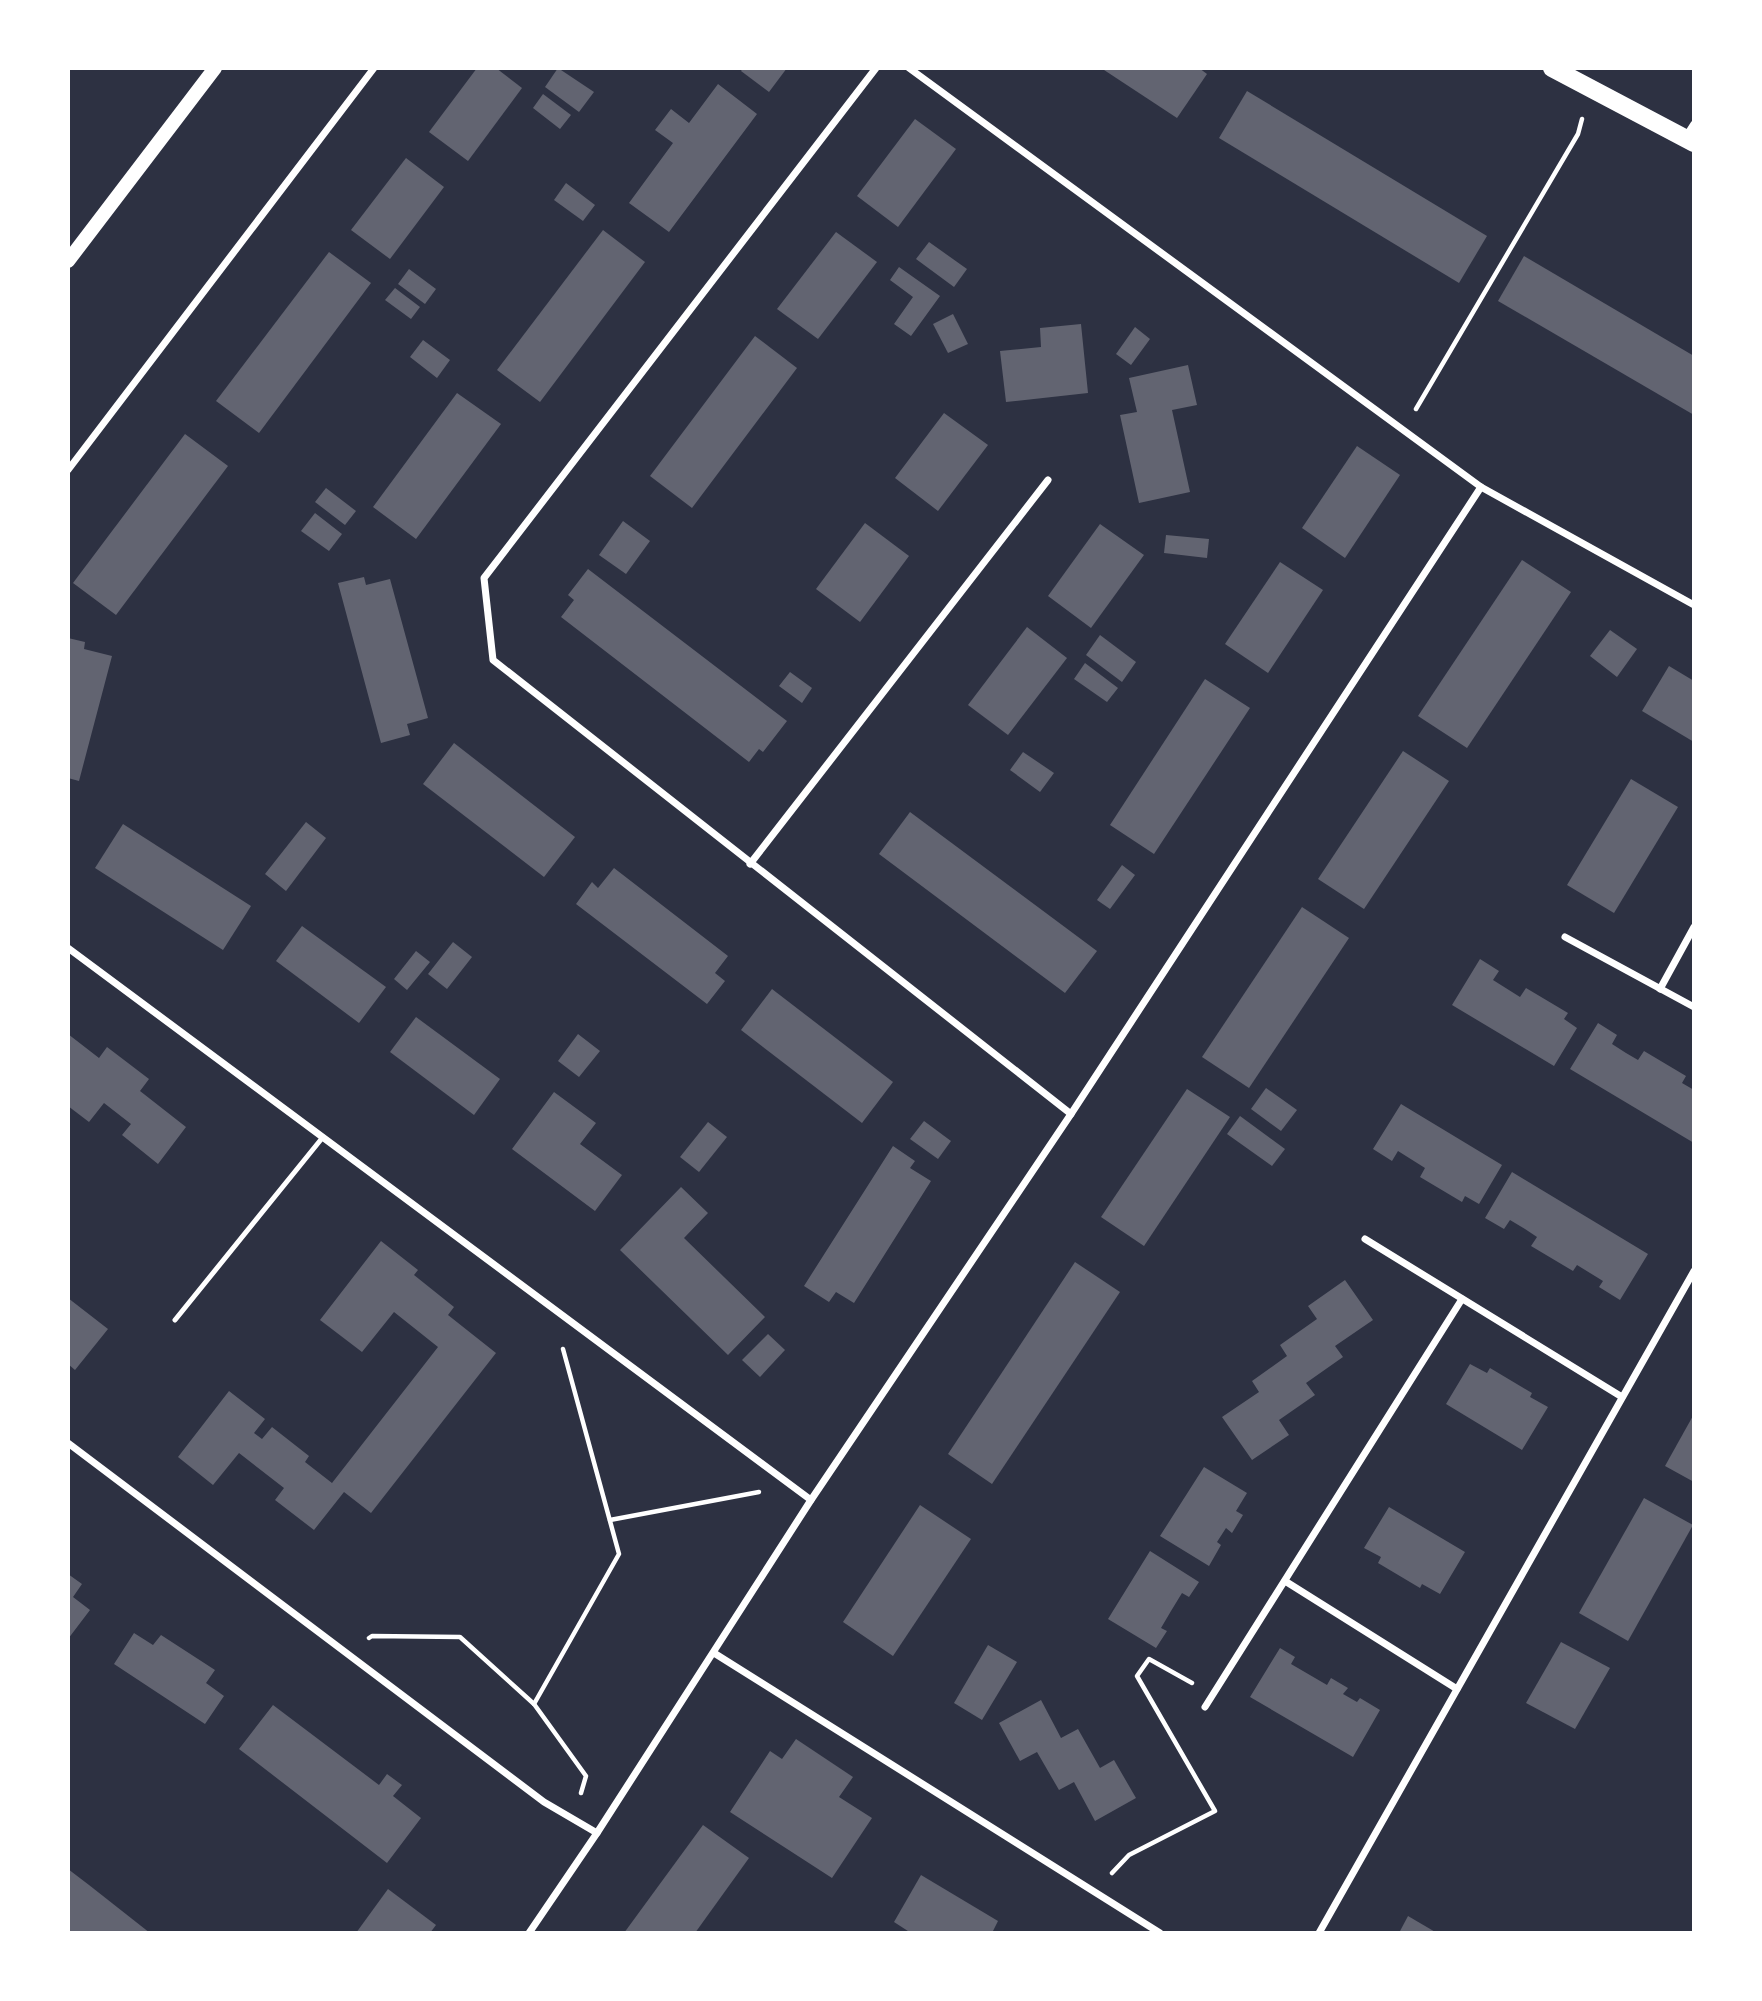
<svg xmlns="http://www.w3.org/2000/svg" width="1762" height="2001" viewBox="0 0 1762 2001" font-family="Lato,sans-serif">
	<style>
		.building { fill: #626471 }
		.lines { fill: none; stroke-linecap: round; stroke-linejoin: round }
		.path { stroke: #fff; stroke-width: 4.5 }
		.service { stroke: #fff; stroke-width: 5 }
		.minor { stroke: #fff; stroke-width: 7 }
		.secondary { stroke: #fff; stroke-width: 14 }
		.primary { stroke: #fff; stroke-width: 18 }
	</style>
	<rect width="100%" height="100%" fill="#2d3142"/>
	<g class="building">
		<path d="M477 68H496L522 88 468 161 429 132Z"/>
		<path d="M558 68 594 92 579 112 545 87Z"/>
		<path d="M743 68H787L769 92 741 71Z"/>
		<path d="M1101 68H1199L1207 74 1177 118Z"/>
		<path d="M718 84 757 114 669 232 629 203 673 143 655 130 671 109 689 123Z"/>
		<path d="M1247 91 1487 236 1459 283 1219 138Z"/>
		<path d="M543 94 571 115 560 129 533 108Z"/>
		<path d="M915 119 956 149 898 227 857 196Z"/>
		<path d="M406 158 444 187 390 259 351 230Z"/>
		<path d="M566 183 595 205 583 221 554 200Z"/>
		<path d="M603 230 645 262 540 402 497 370Z"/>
		<path d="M836 232 877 262 818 339 777 309Z"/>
		<path d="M929 242 967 269 954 287 916 259Z"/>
		<path d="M329 252 371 283 259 433 216 401Z"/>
		<path d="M1524 256 1694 356V415L1498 301Z"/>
		<path d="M899 267 940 296 911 336 894 324 913 297 890 280Z"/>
		<path d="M409 269 436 289 425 304 398 284Z"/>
		<path d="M395 288 420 307 411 319 385 300Z"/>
		<path d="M953 314 968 344 948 353 933 324Z"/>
		<path d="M1081 324 1088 393 1006 402 1000 351 1041 347 1040 328Z"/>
		<path d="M1135 327 1150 339 1131 365 1116 354Z"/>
		<path d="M755 336 797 368 692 508 650 476Z"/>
		<path d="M423 340 450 360 437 378 410 357Z"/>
		<path d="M1188 365 1197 405 1172 410 1190 492 1139 503 1120 415 1137 412 1129 378Z"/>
		<path d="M457 393 501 424 416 539 373 507Z"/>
		<path d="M944 413 988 445 938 511 895 478Z"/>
		<path d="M185 434 228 466 116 615 73 583Z"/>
		<path d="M1357 446 1400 475 1345 558 1302 528Z"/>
		<path d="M326 488 356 511 345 525 315 502Z"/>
		<path d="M315 513 342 534 329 551 301 531Z"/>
		<path d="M623 521 650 541 626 574 599 555Z"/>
		<path d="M865 523 909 556 860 622 816 589Z"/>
		<path d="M1100 524 1144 555 1091 628 1048 596Z"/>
		<path d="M1166 535 1209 539 1207 558 1164 553Z"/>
		<path d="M1522 560 1571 592 1467 748 1418 716Z"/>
		<path d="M1280 562 1323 590 1268 673 1225 644Z"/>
		<path d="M588 569 787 721 763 752 759 749 749 762 561 617 574 600 568 595Z"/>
		<path d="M364 577 366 585 390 579 428 718 407 724 410 735 381 743 338 583Z"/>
		<path d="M1027 627 1067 658 1008 735 968 705Z"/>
		<path d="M1610 630 1637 649 1617 677 1590 656Z"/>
		<path d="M1100 635 1136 662 1122 682 1086 655Z"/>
		<path d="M68 638 85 642 84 649 112 656 79 781 68 778Z"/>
		<path d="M1085 663 1118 688 1107 702 1074 679Z"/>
		<path d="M1669 666 1694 681V742L1642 711Z"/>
		<path d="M790 672 812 688 802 703 779 686Z"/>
		<path d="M1205 679 1250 708 1154 854 1110 825Z"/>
		<path d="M454 743 575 837 544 877 423 784Z"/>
		<path d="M1403 751 1449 781 1364 909 1318 879Z"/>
		<path d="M1023 752 1054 773 1040 792 1010 770Z"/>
		<path d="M1631 779 1678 807 1614 913 1567 885Z"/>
		<path d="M910 812 1097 951 1065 993 879 854Z"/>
		<path d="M306 822 326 838 286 891 265 874Z"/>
		<path d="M123 824 251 906 223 950 95 868Z"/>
		<path d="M1122 865 1135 875 1110 909 1097 900Z"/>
		<path d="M614 868 728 956 715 973 725 981 707 1004 576 904 592 882 598 888Z"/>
		<path d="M1302 907 1349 938 1249 1088 1202 1057Z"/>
		<path d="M302 926 386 987 359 1023 276 961Z"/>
		<path d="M453 942 472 957 447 989 428 974Z"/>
		<path d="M416 951 430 962 407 990 394 979Z"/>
		<path d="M1480 959 1499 971 1493 980 1520 997 1526 988 1568 1013 1564 1019 1577 1028 1554 1066 1452 1005Z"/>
		<path d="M772 989 893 1082 862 1123 741 1030Z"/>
		<path d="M416 1017 500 1079 474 1115 390 1052Z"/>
		<path d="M1598 1023 1617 1035 1612 1044 1626 1053 1638 1060 1644 1051 1686 1076 1682 1083 1694 1090V1143L1570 1069Z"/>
		<path d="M68 1034 99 1058 107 1047 149 1079 140 1091 186 1127 158 1164 122 1135 131 1124 104 1103 89 1122 68 1106Z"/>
		<path d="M578 1034 600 1051 579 1077 558 1061Z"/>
		<path d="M1266 1088 1297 1110 1281 1131 1251 1109Z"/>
		<path d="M1187 1089 1230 1117 1144 1246 1101 1217Z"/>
		<path d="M554 1092 596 1123 580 1144 622 1175 595 1211 512 1149Z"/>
		<path d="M1401 1104 1502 1165 1479 1204 1465 1196 1462 1202 1420 1177 1425 1168 1398 1151 1392 1161 1373 1149Z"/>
		<path d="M1240 1116 1285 1149 1272 1166 1227 1134Z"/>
		<path d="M924 1121 951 1141 938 1159 910 1139Z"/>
		<path d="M708 1122 727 1137 699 1172 680 1157Z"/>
		<path d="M893 1146 915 1161 910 1168 931 1181 854 1303 836 1292 829 1302 804 1286Z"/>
		<path d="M1512 1172 1648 1254 1620 1300 1599 1287 1603 1281 1577 1265 1573 1271 1531 1246 1537 1237 1525 1229 1510 1220 1504 1229 1485 1218Z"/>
		<path d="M681 1187 708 1213 684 1238 765 1317 728 1355 620 1250Z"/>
		<path d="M381 1241 418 1270 414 1275 454 1307 448 1315 496 1353 371 1513 344 1492 314 1530 275 1500 284 1488 239 1453 213 1485 178 1457 229 1391 265 1419 254 1433 262 1439 272 1427 309 1456 305 1462 332 1483 438 1347 394 1312 362 1352 320 1320Z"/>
		<path d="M1075 1262 1120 1292 992 1484 948 1454Z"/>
		<path d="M1345 1280 1373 1320 1335 1346 1343 1357 1306 1383 1315 1395 1279 1420 1289 1435 1252 1460 1222 1417 1259 1392 1252 1381 1287 1356 1280 1345 1317 1319 1308 1306Z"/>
		<path d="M68 1298 108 1329 75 1370 68 1364Z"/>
		<path d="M768 1334 785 1350 760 1377 742 1360Z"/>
		<path d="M1470 1364 1487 1373 1490 1368 1532 1393 1530 1397 1548 1407 1522 1450 1446 1404Z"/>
		<path d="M1694 1414V1482L1665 1466Z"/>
		<path d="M1204 1467 1247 1493 1236 1511 1243 1515 1232 1533 1226 1528 1217 1542 1221 1545 1209 1566 1160 1536Z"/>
		<path d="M1644 1498 1693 1525 1628 1641 1579 1613Z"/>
		<path d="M920 1505 971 1539 893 1656 843 1622Z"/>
		<path d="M1389 1507 1465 1552 1440 1594 1422 1584 1420 1588 1378 1563 1381 1557 1364 1548Z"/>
		<path d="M1150 1551 1199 1582 1189 1597 1182 1593 1171 1611 1161 1628 1167 1631 1156 1648 1108 1619Z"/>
		<path d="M68 1574 82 1584 73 1597 90 1610 68 1639Z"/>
		<path d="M134 1633 153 1645 161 1635 215 1670 206 1683 224 1696 205 1724 114 1664Z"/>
		<path d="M1561 1642 1610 1668 1575 1729 1526 1703Z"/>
		<path d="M988 1645 1017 1662 982 1720 954 1703Z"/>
		<path d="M1280 1648 1295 1657 1291 1664 1327 1685 1331 1678 1348 1688 1343 1694 1357 1702 1360 1698 1380 1710 1353 1757 1250 1697Z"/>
		<path d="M1041 1700 1061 1738 1078 1729 1100 1768 1114 1760 1136 1798 1095 1821 1074 1782 1059 1790 1037 1752 1020 1761 999 1723Z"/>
		<path d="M273 1705 379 1785 387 1774 402 1785 393 1796 421 1818 387 1863 239 1749Z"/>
		<path d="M796 1739 853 1777 839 1797 872 1818 832 1878 730 1812 770 1751 782 1759Z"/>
		<path d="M703 1825 749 1858 695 1933H624Z"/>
		<path d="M68 1869 89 1885 150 1933H68Z"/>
		<path d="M921 1875 998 1921 992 1933H911L894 1922Z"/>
		<path d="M388 1889 436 1925 430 1933H356Z"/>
		<path d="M1408 1916 1437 1933H1399Z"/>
	</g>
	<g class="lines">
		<g class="path">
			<path d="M1416 409 1578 134 1582 119"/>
			<path d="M610 1520 759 1492"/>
			<path d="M369 1638 372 1636 460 1637 534 1704 586 1776 581 1793"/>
			<path d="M534 1704 619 1554 563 1349"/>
			<path d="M1112 1873 1129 1855 1215 1811 1137 1676 1149 1659 1192 1683"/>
		</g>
		<path class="service" d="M175 1320 323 1137"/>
		<g class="minor">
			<path d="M876 68 484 578 493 660 1071 1114"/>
			<path d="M909 68 1481 487 1694 605"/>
			<path d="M1685 138 1694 124"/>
			<path d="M68 470 374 68"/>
			<path d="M750 864 1048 480"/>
			<path d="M1565 937 1694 1007"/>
			<path d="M68 948 811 1500"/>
			<path d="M1660 989 1694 927"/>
			<path d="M1365 1239 1622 1397"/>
			<path d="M68 1443 544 1802 597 1833"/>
			<path d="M1285 1581 1457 1689"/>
			<path d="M714 1653 1160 1933"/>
			<path d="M1205 1707 1462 1299"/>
			<path d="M529 1933 597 1833 811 1500 1071 1114 1481 487"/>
			<path d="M1319 1933 1694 1271"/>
		</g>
		<path class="secondary" d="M68 261 215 68"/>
		<path class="primary" d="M1552 68 1694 143"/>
	</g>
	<rect width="1762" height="2001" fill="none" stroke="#ffffff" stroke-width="140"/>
</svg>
